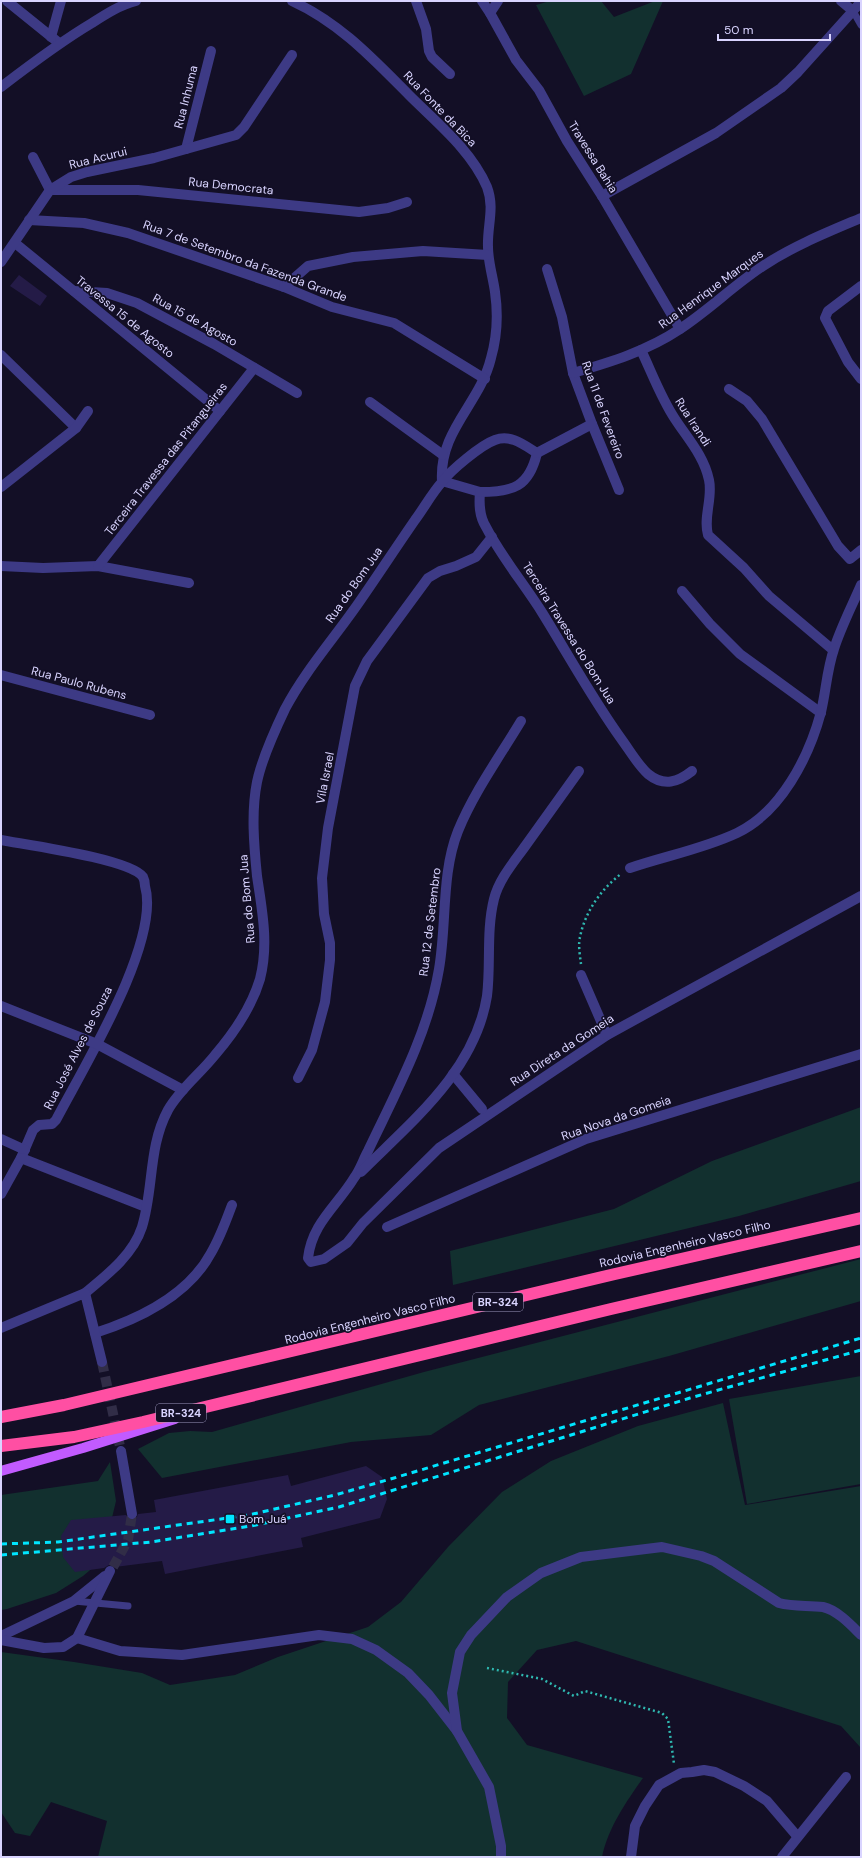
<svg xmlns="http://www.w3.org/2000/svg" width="862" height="1858" viewBox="0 0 862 1858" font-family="'DM Sans',sans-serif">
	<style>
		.green { fill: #12302f }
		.building { fill: #241b47 }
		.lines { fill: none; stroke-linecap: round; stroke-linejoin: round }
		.tertiary-tunnel { stroke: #312d47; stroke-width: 10; stroke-dasharray: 10 5; stroke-linecap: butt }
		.path { stroke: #2fb8b0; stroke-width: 2.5; stroke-dasharray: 2 3; stroke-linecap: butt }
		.service { stroke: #3d3a85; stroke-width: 7 }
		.minor { stroke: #3d3a85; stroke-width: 10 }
		.tertiary { stroke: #3d3a85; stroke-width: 10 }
		.primary { stroke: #c25bff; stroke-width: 10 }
		.motorway { stroke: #ff4fa3; stroke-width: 12 }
		.rail { stroke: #00e5ff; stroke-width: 3; stroke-dasharray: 6 5; stroke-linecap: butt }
		.poi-dot { fill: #00e5ff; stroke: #130f26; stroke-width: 1.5 }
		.labels { text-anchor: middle; stroke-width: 3.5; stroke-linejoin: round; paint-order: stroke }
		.shield { fill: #130f26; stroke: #9e99be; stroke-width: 1 }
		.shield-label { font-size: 11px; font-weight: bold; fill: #d9d4ff }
		.street-label { font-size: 12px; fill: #d9d4ff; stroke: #130f26 }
		.poi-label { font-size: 12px; fill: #d9d4ff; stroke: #130f26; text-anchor: start }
	</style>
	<rect width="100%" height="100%" fill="#130f26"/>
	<g class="green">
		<path d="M550 1H601L614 17 655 1H663L631 74 584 96 536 5Z"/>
		<path d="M861 1107V1181L739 1216 453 1285 450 1251 614 1209 712 1161Z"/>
		<path d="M861 1259V1301L669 1356 479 1405 431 1435 351 1442 162 1478 138 1449 169 1433 190 1431 212 1432 424 1372Z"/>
		<path d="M861 1376V1484L747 1504 729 1399Z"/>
		<path d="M723 1403 745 1505 861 1486V1748L841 1726 576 1641 537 1650 508 1682 507 1718 527 1745 643 1778C626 1802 608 1828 602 1857H98L107 1821 51 1802 30 1836 15 1833 1 1812V1652L74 1662 142 1673 170 1685 235 1675 278 1657 368 1627 401 1602 448 1547 502 1492 551 1461 638 1426Z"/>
		<path d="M110 1462 116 1501 102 1560 83 1576 56 1593 7 1609 1 1610V1495L98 1481Z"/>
	</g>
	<g class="building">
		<path d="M19 275 47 296 40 306 10 286Z"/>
		<path d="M366 1466 382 1477 387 1499 380 1518 301 1538 303 1547 165 1574 162 1561 115 1567 109 1565 104 1568 75 1572 63 1557 61 1536 71 1520 126 1515 129 1520H133L136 1519 138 1514 156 1512 154 1500 288 1475 291 1486Z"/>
	</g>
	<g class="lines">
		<g class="tertiary-tunnel">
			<path d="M102 1362 121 1451"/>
			<path d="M113 1567 128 1540 132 1514"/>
		</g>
		<g class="path">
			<path d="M581 964C580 956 578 945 580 937 585 912 601 889 621 874"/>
			<path d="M487 1668 542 1679 574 1696 585 1691 662 1713 668 1719 674 1764"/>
		</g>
		<g class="service">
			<path d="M853 11 861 25"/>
			<path d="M74 1601 128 1606"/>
		</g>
		<g class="minor">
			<path d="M7 1 59 43"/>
			<path d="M292 1C340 23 373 59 409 95 437 123 471 150 487 187 495 208 487 226 488 247 488 262 493 277 495 292 498 313 497 337 491 358 480 404 439 430 442 481"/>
			<path d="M416 1 426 29 429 51 432 57 450 74"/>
			<path d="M482 1 490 13 516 60 539 90 567 141 602 196 680 329"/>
			<path d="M841 1 853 11"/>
			<path d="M490 13 498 1"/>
			<path d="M51 37 61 1"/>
			<path d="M1 87C31 64 60 42 92 23 106 14 120 5 136 1"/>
			<path d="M186 149 211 51"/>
			<path d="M33 157 50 190H138L359 212 388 208 407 202"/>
			<path d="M602 196 716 133 781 88 798 72 861 2"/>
			<path d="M29 220 84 223 128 233 284 287 332 307 394 323 485 379"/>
			<path d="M15 243 220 411"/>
			<path d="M1 262 50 190 71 177 87 172 154 158 236 135 244 127 292 55"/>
			<path d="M547 269 562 317 573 373 592 424 619 490"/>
			<path d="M861 286 828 311 825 318 848 362 861 379"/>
			<path d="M284 287 308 266 353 257 423 251 488 255"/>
			<path d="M74 291 107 293 137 303 214 344 297 393"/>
			<path d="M641 350C652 373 661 398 675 419 688 439 704 456 709 480 713 498 703 517 708 535L744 568 769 596 833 650"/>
			<path d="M1 355 76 428"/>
			<path d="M573 373C611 362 647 351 680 329 709 310 734 285 763 266 793 246 828 232 861 218"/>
			<path d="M729 389 747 401 762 419 838 546 850 559 861 550"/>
			<path d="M370 402 443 455"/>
			<path d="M442 481 480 492C479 504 479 516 486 527 502 558 525 585 543 614 569 656 593 700 622 740 630 751 638 765 648 774 664 787 678 782 692 771"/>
			<path d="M1 487 76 428 88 411"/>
			<path d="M480 492C513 492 529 487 537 453"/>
			<path d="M1 566 43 568 98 566 189 583"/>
			<path d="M98 566 254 368"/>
			<path d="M682 591 710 624 740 654 821 713"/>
			<path d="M1 675 150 715"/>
			<path d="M521 721C500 756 474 792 458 831 441 874 447 923 439 969 428 1034 396 1092 368 1151 363 1160 360 1170 354 1178 337 1206 312 1223 308 1258L311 1262 324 1259 347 1243 363 1223 439 1148 607 1035 861 896"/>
			<path d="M1 840C27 845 130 859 143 877 144 879 145 884 145 886 161 942 83 1068 56 1120L52 1124 39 1125 33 1130 21 1158 1 1194"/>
			<path d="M630 868C665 856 703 849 737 833 781 812 809 757 821 712 826 691 827 669 834 649 841 627 852 606 861 585"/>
			<path d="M581 975 607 1035"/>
			<path d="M1 1006 97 1044 183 1090"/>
			<path d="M453 1074 482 1109"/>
			<path d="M298 1078 312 1050 325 1002 330 960V943L324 914 322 878 328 828 355 686 367 661 428 578 440 571 456 566 476 557 492 537"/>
			<path d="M1 1139 25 1150"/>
			<path d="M21 1158 146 1207"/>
			<path d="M361 1172C412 1121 475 1071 487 996 491 964 486 931 494 899 499 879 514 862 526 845 544 820 561 796 579 771"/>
			<path d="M387 1227 586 1139 861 1054"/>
			<path d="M85 1293C107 1275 133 1255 142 1227 154 1188 148 1147 168 1110 180 1089 200 1074 215 1055 233 1034 252 1006 260 979 269 944 262 910 257 876 254 846 251 812 257 782 262 758 274 732 285 709 306 669 337 635 362 598 380 572 397 546 415 520 424 508 432 493 442 482 451 470 481 445 495 440 511 434 524 445 537 453L592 424"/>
			<path d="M95 1333C139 1319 188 1296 211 1253 220 1238 226 1221 232 1205"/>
			<path d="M77 1638 120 1651 182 1655 319 1635 352 1639 376 1650 408 1673 429 1695 457 1731"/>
			<path d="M501 1857V1846L489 1787 457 1731 452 1693 460 1652 471 1635 507 1597 541 1573 581 1557 662 1547 701 1556 714 1561 779 1603C794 1607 808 1605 823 1607 837 1610 851 1625 861 1635"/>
			<path d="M631 1857 635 1826 645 1806 659 1785 681 1773 692 1772 704 1770 715 1772 744 1786 767 1801 797 1836"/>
			<path d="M782 1857 846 1777"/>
		</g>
		<g class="tertiary">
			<path d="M1 1328 85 1293 102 1362"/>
			<path d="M121 1451 132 1514"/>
			<path d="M1 1636 74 1601 105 1576"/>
			<path d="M1 1640 44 1648 63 1647 77 1638 110 1571"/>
		</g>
		<path class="primary" d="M1 1471 83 1448 175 1419"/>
		<g class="motorway">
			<path d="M1 1417 64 1405 615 1274 861 1218"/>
			<path d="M1 1446 74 1437 143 1422 611 1309 861 1251"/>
		</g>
		<g class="rail">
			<path d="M1 1544 58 1542 249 1515 335 1495 394 1478 861 1338"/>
			<path d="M1 1555 151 1542 251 1526 339 1507 690 1398 861 1350"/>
		</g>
	</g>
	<rect class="poi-dot" x="225" y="1514" width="10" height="10" rx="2"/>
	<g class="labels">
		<g class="shield">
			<rect x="473" y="1293" width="50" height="18" rx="3"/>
			<rect x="156" y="1404" width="50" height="18" rx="3"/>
		</g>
		<g class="shield-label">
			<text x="498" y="1306">BR-324</text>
			<text x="181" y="1417">BR-324</text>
		</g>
		<g class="street-label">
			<text transform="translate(186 97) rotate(-76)" y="4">Rua Inhuma</text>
			<text transform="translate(440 109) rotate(46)" y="4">Rua Fonte da Bica</text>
			<text transform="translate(593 157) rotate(58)" y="4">Travessa Bahia</text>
			<text transform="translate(98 158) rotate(-14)" y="4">Rua Acurui</text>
			<text transform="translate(231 186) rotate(6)" y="4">Rua Democrata</text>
			<text transform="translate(245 261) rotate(20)" y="4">Rua 7 de Setembro da Fazenda Grande</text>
			<text transform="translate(711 289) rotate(-36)" y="4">Rua Henrique Marques</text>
			<text transform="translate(125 317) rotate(39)" y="4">Travessa 15 de Agosto</text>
			<text transform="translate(195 320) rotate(29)" y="4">Rua 15 de Agosto</text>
			<text transform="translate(603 410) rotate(70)" y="4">Rua 11 de Fevereiro</text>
			<text transform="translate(693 422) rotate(57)" y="4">Rua Irandi</text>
			<text transform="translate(166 459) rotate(-52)" y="4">Terceira Travessa das Pitangueiras</text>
			<text transform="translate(354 585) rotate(-55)" y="4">Rua do Bom Jua</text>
			<text transform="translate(569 633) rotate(58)" y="4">Terceira Travessa do Bom Jua</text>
			<text transform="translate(79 683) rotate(15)" y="4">Rua Paulo Rubens</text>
			<text transform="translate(325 778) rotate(-79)" y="4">Vila Israel</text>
			<text transform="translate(247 899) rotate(-95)" y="4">Rua do Bom Jua</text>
			<text transform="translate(430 922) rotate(-83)" y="4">Rua 12 de Setembro</text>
			<text transform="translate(78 1048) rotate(-63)" y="4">Rua José Alves de Souza</text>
			<text transform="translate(562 1050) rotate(-33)" y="4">Rua Direta da Gomeia</text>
			<text transform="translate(616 1118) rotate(-19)" y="4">Rua Nova da Gomeia</text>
			<text transform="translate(685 1244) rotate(-13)" y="4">Rodovia Engenheiro Vasco Filho</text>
			<text transform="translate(370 1319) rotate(-14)" y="4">Rodovia Engenheiro Vasco Filho</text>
		</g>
		<g class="poi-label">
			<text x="239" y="1523">Bom Juá</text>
		</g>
	</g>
	<rect width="862" height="1858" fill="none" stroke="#d9d4ff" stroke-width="4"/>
	<path d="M718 34v6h112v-6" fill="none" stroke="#d9d4ff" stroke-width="2"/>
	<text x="724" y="34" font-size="12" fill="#d9d4ff" stroke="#130f26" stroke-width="3" paint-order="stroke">50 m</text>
</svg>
